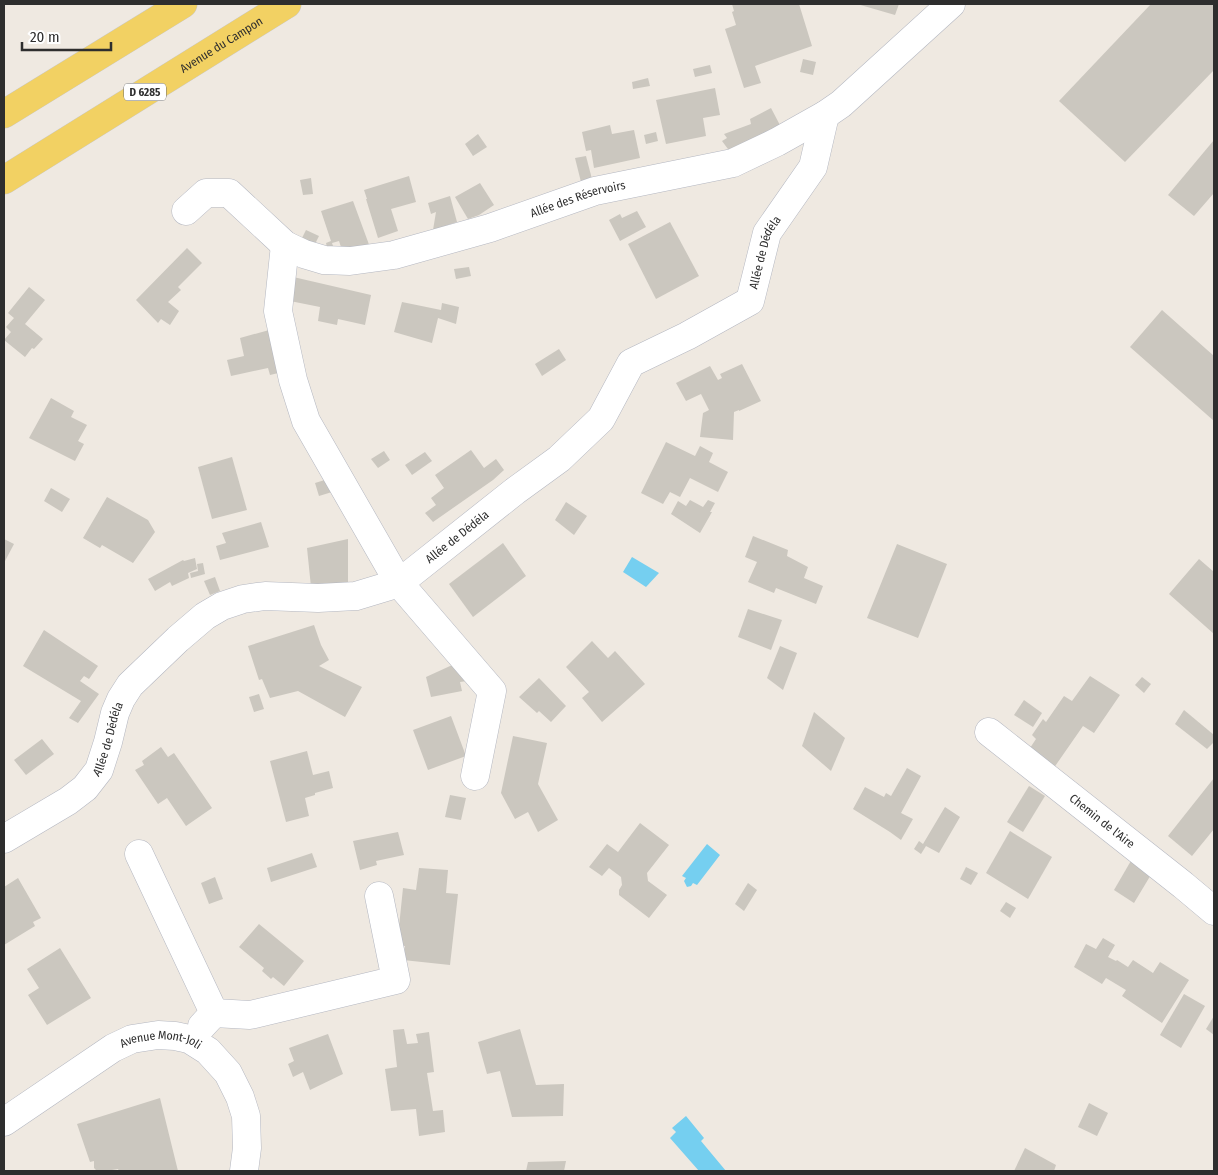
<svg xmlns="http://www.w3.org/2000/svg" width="1218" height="1175" viewBox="0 0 1218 1175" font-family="'Fira Sans Condensed',sans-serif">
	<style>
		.water { fill: #75cff0 }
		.building { fill: #cbc7bf }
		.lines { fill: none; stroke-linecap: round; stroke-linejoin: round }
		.minor-casing { stroke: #b4b7c1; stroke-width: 29 }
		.major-casing { stroke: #c9c9c9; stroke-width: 29 }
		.minor { stroke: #fff; stroke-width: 28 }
		.major { stroke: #f2d163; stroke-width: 28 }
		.labels { text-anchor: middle; stroke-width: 5; stroke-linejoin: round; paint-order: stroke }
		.shield { fill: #fff; stroke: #6d6d6d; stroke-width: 1 }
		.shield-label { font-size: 11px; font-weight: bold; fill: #2e2e2e }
		.street-label { font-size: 12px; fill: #2e2e2e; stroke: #fff }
	</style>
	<rect width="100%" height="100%" fill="#efe9e1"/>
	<g class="water">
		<path d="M632 557 659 573 646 587 623 572Z"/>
		<path d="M707 844 720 855 697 885 693 883 691 886 687 887 684 881 686 878 682 876Z"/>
		<path d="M686 1116 704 1138 701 1141 726 1171H699L670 1138 676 1132 672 1128Z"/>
	</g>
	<g class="building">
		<path d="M732 4H799L812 46 755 66 761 83 744 88 725 29 736 25 732 12 734 11Z"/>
		<path d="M857 4H899L895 15Z"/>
		<path d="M1151 4H1214V70L1125 162 1059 101Z"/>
		<path d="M803 59 816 62 813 75 800 72Z"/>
		<path d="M710 65 712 73 695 77 693 69Z"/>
		<path d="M648 78 650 86 633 89 632 82Z"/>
		<path d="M715 88 720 115 703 118 706 136 666 144 656 100Z"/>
		<path d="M771 108 782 129 731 153 722 141 727 138 724 134 751 124 750 119Z"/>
		<path d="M610 125 612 134 634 130 640 158 594 168 591 150 586 151 582 132Z"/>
		<path d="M656 132 658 141 646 144 644 135Z"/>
		<path d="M478 134 487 147 473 156 465 144Z"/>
		<path d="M1214 140V193L1194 216 1168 195Z"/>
		<path d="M586 156 593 183 582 186 575 158Z"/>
		<path d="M409 176 416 202 391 209 398 231 378 238 366 199H367L364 190Z"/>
		<path d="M311 178 313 194 303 195 300 180Z"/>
		<path d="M480 183 494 205 479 215 468 219 455 197Z"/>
		<path d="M450 196 457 222 433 230 436 212 431 214 428 203Z"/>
		<path d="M353 201 371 250 343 253 339 241 332 243 335 252 328 251 326 243 331 241 321 211Z"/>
		<path d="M637 211 646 227 620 241 609 220 620 214 622 218Z"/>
		<path d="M670 222 699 276 656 299 628 244Z"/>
		<path d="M306 230 319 236 314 246 301 240Z"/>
		<path d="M187 248 202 263 178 287 181 290 168 302 179 311 170 325 161 319 158 323 136 300Z"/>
		<path d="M469 267 471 276 456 279 454 269Z"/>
		<path d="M289 276 371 295 365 325 338 319 337 325 318 321 320 307 285 300Z"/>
		<path d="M29 287 45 300 25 324 43 339 34 349 32 348 25 357 4 340 11 332 6 327 14 318 8 313Z"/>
		<path d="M402 302 441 310 442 303 459 307 456 324 438 318 432 343 394 332Z"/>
		<path d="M1162 310 1214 356V421L1130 347Z"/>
		<path d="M280 327 291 370 270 375 268 368 231 376 227 360 244 356 240 338Z"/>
		<path d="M559 349 566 360 542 376 535 364Z"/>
		<path d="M742 364 761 401 739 411V410L734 412 733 440 700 437 703 413 709 410 701 394 686 401 676 383 710 366 718 380 722 378 720 374Z"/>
		<path d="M51 398 74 411 71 417 87 425 78 441 84 444 75 461 29 438Z"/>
		<path d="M666 442 695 456 700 446 713 453 709 462 728 472 718 492 690 478 680 497 670 492 663 504 641 493Z"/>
		<path d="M471 450 484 468 496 459 504 470 493 480 433 522 425 513 436 505 431 498 444 488 435 475Z"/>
		<path d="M384 451 390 460 378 468 371 459Z"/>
		<path d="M425 452 432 461 412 475 405 465Z"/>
		<path d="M232 457 247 510 212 519 198 467Z"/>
		<path d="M328 479 332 492 319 496 315 483Z"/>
		<path d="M51 488 70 499 62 512 44 501Z"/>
		<path d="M107 497 148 520 155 532 133 563 102 545 100 548 83 538Z"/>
		<path d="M690 500 703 507 708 500 715 503 710 512H712L700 533 671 514 678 501 686 506Z"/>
		<path d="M566 502 587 516 574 535 555 520Z"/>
		<path d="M261 522 269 547 220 560 216 546 226 543 222 533Z"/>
		<path d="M753 536 788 550 787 556 808 567 804 578 823 586 816 604 776 588 774 593 748 582 757 562 745 557Z"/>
		<path d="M4 539 14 544 4 563Z"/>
		<path d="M348 539V582L311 587 307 548Z"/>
		<path d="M503 543 526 576 473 617 449 584Z"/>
		<path d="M897 544 947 564 918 638 867 618Z"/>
		<path d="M195 558 197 569 188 573 189 578 172 586 170 582 155 591 148 579 183 560 184 561Z"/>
		<path d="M1199 559 1214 572V634L1169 594Z"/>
		<path d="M203 563 205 574 191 578 190 573 198 571 197 564Z"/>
		<path d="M215 577 220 591 210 595 204 581Z"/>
		<path d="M748 609 782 620 771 650 738 637Z"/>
		<path d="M314 625 321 645 329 660 319 666 362 687 345 717 298 691 270 698 262 679 259 680 248 646Z"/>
		<path d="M44 630 98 666 89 679 84 676 80 681 99 694 78 723 69 718 81 701 23 666Z"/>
		<path d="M592 641 608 658 615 651 645 684 602 722 582 698 589 692 566 667Z"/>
		<path d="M780 646 797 653 783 690 767 678Z"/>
		<path d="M461 661 467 681 460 682 462 691 431 697 426 677Z"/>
		<path d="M1090 676 1120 695 1094 733 1083 726 1051 772 1026 754 1036 739 1032 735 1043 719 1046 722 1064 696 1072 701Z"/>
		<path d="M1142 677 1151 684 1144 693 1135 685Z"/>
		<path d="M539 678 566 706 551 722 539 711 537 713 519 697Z"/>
		<path d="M259 694 264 709 254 712 249 697Z"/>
		<path d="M1024 700 1042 713 1033 727 1014 715Z"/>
		<path d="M1184 710 1214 735V742L1207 749 1175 724Z"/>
		<path d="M814 712 845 738 831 771 802 746Z"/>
		<path d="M451 716 466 756 428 770 413 730Z"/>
		<path d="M513 736 547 743 538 784 558 820 538 832 528 812 515 819 501 793Z"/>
		<path d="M42 739 54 754 26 775 14 760Z"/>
		<path d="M161 747 168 757 174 753 212 808 186 826 167 798 158 804 135 770 144 765 142 761Z"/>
		<path d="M307 751 313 775 329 771 333 788 315 793V795L305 798 309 816 286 822 270 761Z"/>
		<path d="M907 768 921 776 901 813 913 819 901 840 890 832 853 809 865 787 884 797 886 793 891 796Z"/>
		<path d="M1214 778V829L1192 856 1168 836Z"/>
		<path d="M1029 786 1045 796 1023 832 1007 822Z"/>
		<path d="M450 795 466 798 461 820 445 817Z"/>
		<path d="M945 807 960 817 939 853 926 846 921 854 914 849 919 841 923 844Z"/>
		<path d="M640 823 669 845 647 873 648 881 667 895 649 918 619 895V890L622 885 621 877 609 868 602 876 589 867 607 844 618 852Z"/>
		<path d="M1010 831 1052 857 1028 899 986 873Z"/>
		<path d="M398 832 404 855 376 861 377 865 360 870 353 841Z"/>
		<path d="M312 853 317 867 271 882 267 868Z"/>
		<path d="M1132 859 1152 873 1134 903 1114 890Z"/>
		<path d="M966 867 978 873 971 885 960 879Z"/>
		<path d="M419 868 448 870 446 893 458 894 450 965 403 960 405 946H397L403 888 416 890Z"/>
		<path d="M215 877 223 899 209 904 201 883Z"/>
		<path d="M18 878 41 918 33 922 35 926 4 945V887Z"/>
		<path d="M748 883 757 890 744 911 735 904Z"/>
		<path d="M1006 902 1016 908 1010 918 1000 911Z"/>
		<path d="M259 924 304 961 284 986 273 977 271 979 262 971 264 968 239 947Z"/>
		<path d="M1103 938 1115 945 1108 957 1116 961 1117 960 1128 967 1133 960 1153 973 1160 962 1189 980 1162 1023 1122 996 1126 990 1106 978 1102 984 1074 967 1086 944 1096 949Z"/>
		<path d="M60 948 91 998 47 1025 28 995 39 988 27 969Z"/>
		<path d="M1184 994 1205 1006 1181 1048 1160 1035Z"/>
		<path d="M1214 1016V1035L1206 1029Z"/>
		<path d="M404 1029 407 1044 418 1043 416 1034 429 1032 434 1072 427 1073 433 1111 443 1110 445 1132 419 1136 416 1109 391 1111 385 1069 397 1067 393 1030Z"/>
		<path d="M520 1029 536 1085 564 1084 563 1116 512 1117 500 1071 487 1074 478 1042Z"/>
		<path d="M328 1034 343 1074 310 1090 303 1072 293 1077 288 1064 294 1061 289 1048Z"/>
		<path d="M160 1098 178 1171H119L118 1169 106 1171H97L94 1168V1161L90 1162 77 1124Z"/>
		<path d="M1089 1103 1108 1113 1097 1136 1078 1127Z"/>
		<path d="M1025 1148 1056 1165 1054 1171H1014Z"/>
		<path d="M566 1161 564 1171H526L528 1162Z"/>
	</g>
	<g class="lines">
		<defs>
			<g id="minor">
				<path id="s1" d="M186 211 206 193H229L285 245 304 254 324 260 350 261 394 255 490 228 595 191 733 163 777 142 825 115 841 104 951 4"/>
				<path d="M285 245 278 311 293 380 306 421 399 583 492 691 475 776"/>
				<path id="s2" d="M989 732 1183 885 1214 911"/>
				<path id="s3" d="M4 839 68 801 85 788 99 770 108 742 115 713 121 699 130 685 178 639 205 616 222 606 243 599 265 596 318 598 356 596 399 583 515 491 559 459 601 419 631 363 687 336 750 301 767 233 813 167 825 115"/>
				<path d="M139 854 214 1013 202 1026"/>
				<path d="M214 1013 250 1015 396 980 379 896"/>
				<path id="s4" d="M4 1122 113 1048 132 1039 158 1035 175 1036 189 1039 208 1051 228 1073 240 1097 246 1116 247 1148 244 1171"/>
			</g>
			<g id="major">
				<path d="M4 114 183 4"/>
				<path id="s5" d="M4 180 287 4"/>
			</g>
		</defs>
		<use href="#minor" class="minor-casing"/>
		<use href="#major" class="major-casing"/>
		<use href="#minor" class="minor"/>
		<use href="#major" class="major"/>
	</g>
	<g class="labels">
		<rect class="shield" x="124" y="83.5" width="42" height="17" rx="4"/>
		<g class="shield-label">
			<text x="145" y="96">D 6285</text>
		</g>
		<g class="street-label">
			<text dy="4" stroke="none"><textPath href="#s5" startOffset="256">Avenue du Campon</textPath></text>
			<text dy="4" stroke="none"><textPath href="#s1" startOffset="431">Allée des Réservoirs</textPath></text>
			<text dy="4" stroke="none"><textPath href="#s3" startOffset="1021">Allée de Dédéla</textPath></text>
			<text dy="4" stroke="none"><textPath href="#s3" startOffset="586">Allée de Dédéla</textPath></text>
			<text dy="4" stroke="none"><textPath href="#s3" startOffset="151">Allée de Dédéla</textPath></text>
			<text dy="4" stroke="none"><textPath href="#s2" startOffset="144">Chemin de l'Aire</textPath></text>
			<text dy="4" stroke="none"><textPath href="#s4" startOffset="182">Avenue Mont-Joli</textPath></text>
		</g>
	</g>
	<rect width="1218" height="1175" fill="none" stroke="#2e2e2e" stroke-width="10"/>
	<path d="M22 42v8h89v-8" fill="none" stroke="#2e2e2e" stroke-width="2.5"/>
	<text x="30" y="42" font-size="15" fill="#2e2e2e" stroke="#ffffff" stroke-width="4" paint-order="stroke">20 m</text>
</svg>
